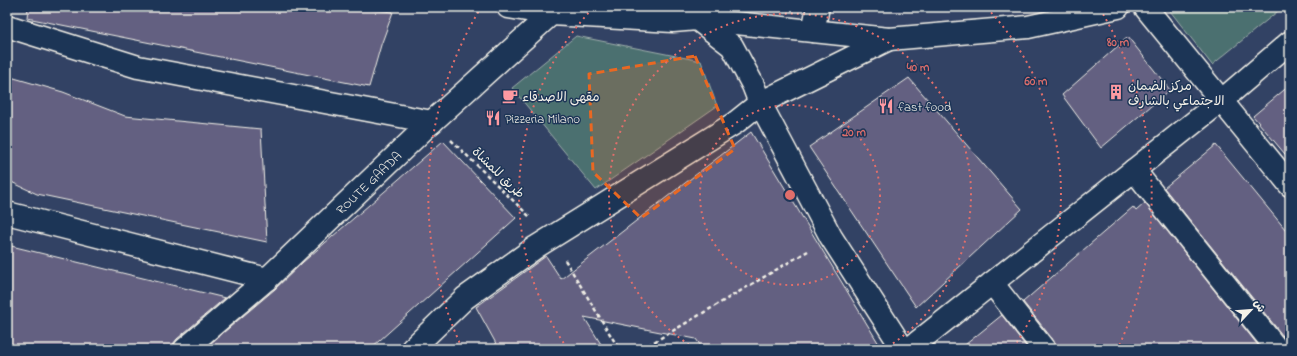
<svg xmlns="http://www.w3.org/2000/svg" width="1297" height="356" viewBox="0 0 1297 356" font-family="'Indie Flower','Playpen Sans Arabic',sans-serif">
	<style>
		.green { fill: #4c6f70; stroke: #a0b0ac }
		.building { fill: #636181; stroke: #f4f1e8 }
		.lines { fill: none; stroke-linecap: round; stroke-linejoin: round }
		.minor-casing { stroke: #f4f1e8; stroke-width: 25 }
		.path { stroke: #f4f1e8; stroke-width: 2.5; stroke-dasharray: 4 3; stroke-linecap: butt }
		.minor { stroke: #1d3557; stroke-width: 22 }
		.marked { fill: #e96822; fill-opacity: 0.2; stroke: #e96822; stroke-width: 3; stroke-dasharray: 8 5; stroke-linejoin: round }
		.ring { fill: none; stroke: #e06e6b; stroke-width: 2; stroke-dasharray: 2 4 }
		.labels { text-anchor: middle; stroke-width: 3; stroke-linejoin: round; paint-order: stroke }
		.poi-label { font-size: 13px; fill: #f4f1e8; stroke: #1d3557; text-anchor: start }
		.street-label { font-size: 13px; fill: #f4f1e8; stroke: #1d3557 }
		.centre { fill: #e06e6b; stroke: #1d3557; stroke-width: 2 }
		.ring-label { font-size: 12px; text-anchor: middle; font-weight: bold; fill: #e06e6b; stroke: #1d3557; stroke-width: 3; stroke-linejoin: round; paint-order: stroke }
	</style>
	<rect width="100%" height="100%" fill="#324264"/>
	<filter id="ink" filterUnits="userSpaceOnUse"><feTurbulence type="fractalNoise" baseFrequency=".025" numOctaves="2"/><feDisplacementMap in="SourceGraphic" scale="8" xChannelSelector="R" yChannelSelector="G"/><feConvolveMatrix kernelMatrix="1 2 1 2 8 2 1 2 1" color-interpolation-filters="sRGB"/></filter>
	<g filter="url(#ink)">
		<g class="green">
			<path d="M1167 7H1283L1212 65Z"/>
			<path d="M576 36 701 61 717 106 596 190 512 88Z"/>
		</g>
		<g class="building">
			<path d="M28 7H349L393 12 381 45 369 87 27 18Z"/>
			<path d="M1128 37 1170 90 1101 148 1062 95Z"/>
			<path d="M7 76 63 92 125 116 261 129 267 242 37 194 7 180Z"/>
			<path d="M909 78 1022 209 916 307 809 147Z"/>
			<path d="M1290 85V160L1253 116Z"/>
			<path d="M751 132 882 349H703L696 339 584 317 604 349H499L476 307 546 256 561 279Z"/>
			<path d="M443 141 516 218 370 349H204L275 289 303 262Z"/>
			<path d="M1216 145 1290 235V349L1287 341 1164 188Z"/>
			<path d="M1145 203 1261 349H1056L1054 341 1023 302 1133 207 1136 211Z"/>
			<path d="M7 245 225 298 177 339 173 344V349H7Z"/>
			<path d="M1002 315 1028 349H960Z"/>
		</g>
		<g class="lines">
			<defs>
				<g id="minor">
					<path d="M508 7 551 14 673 21 697 19 889 39 1028 27 1118 7"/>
					<path d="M1145 7 1290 185"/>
					<path d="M697 19 732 46 753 85 760 103 831 237 903 349"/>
					<path d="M7 26 138 67 432 122"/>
					<path d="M813 31 818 7"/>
					<path d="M1134 170 1277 349"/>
					<path d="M7 213 267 279"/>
					<path d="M992 283 1044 349"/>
					<path id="s1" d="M185 349 267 279 424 129 551 14V7"/>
					<path d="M412 349 465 298 536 247 735 123 760 103 889 39"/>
					<path d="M909 349 1221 101 1290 42"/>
				</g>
			</defs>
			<use href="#minor" class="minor-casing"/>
			<g class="path">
				<path d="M451 140 531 218"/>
				<path d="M565 260 619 349"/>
				<path d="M642 349 808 251"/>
			</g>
			<use href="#minor" class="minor"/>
		</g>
	</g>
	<path class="marked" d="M695 56 735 149 641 218 593 172 589 74Z"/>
	<g class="ring">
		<circle cx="790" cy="195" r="90"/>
		<path d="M694 348A181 181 0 1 1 886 348"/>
		<path d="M567 348A271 271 0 0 1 593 8M987 8A271 271 0 0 1 1013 348"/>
		<path d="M462 348A362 362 0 0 1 480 9M1100 9A362 362 0 0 1 1118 348"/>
	</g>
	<defs>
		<symbol id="building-bare" viewBox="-9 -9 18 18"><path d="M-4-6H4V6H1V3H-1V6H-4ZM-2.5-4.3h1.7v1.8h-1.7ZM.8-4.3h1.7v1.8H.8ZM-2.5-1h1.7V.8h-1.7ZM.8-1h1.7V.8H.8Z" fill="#ff9aa2" stroke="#1d3557" stroke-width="2.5" paint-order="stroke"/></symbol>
		<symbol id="cafe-bare" viewBox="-9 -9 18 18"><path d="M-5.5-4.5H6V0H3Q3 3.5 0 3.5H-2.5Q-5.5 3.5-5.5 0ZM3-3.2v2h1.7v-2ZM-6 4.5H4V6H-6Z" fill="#ff9aa2" stroke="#1d3557" stroke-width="2.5" paint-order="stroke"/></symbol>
		<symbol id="restaurant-bare" viewBox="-9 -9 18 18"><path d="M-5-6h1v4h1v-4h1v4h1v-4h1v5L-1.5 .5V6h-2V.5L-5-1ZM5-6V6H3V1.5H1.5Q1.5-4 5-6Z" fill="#ff9aa2" stroke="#1d3557" stroke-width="2.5" paint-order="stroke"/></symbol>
	</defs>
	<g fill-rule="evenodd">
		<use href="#building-bare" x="1105" y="81" width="22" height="22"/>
		<use href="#cafe-bare" x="499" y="85" width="22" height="22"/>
		<use href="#restaurant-bare" x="875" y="95" width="22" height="22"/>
		<use href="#restaurant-bare" x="482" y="107" width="22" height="22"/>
	</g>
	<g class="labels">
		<g class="poi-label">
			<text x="1128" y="90">مركز الضمان<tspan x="1128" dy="15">الاجتماعي بالشارف</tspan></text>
			<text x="522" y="101">مقهى الاصدقاء</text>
			<text x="898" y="111">fast food</text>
			<text x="505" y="123">Pizzeria Milano</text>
		</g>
		<g class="street-label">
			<text transform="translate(499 172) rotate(44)" y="5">طريق للمشاة</text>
			<text dy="5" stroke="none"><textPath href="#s1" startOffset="248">ROUTE GAADA</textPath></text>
		</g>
	</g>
	<circle cx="790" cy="195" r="6" class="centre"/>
	<g class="ring-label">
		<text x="1118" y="46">80 m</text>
		<text x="918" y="71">40 m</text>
		<text x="1036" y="85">60 m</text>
		<text x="854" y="136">20 m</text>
	</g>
	<rect width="1297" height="356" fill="none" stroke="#1d3557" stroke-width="24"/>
	<rect x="12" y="12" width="1273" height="332" fill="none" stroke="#f4f1e8" stroke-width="1.5" filter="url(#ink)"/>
	<g transform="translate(1251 310) rotate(64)" stroke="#1d3557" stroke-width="3" paint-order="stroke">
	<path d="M0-3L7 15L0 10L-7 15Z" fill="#f4f1e8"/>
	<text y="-6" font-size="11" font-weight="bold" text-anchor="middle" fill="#f4f1e8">ش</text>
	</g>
</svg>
